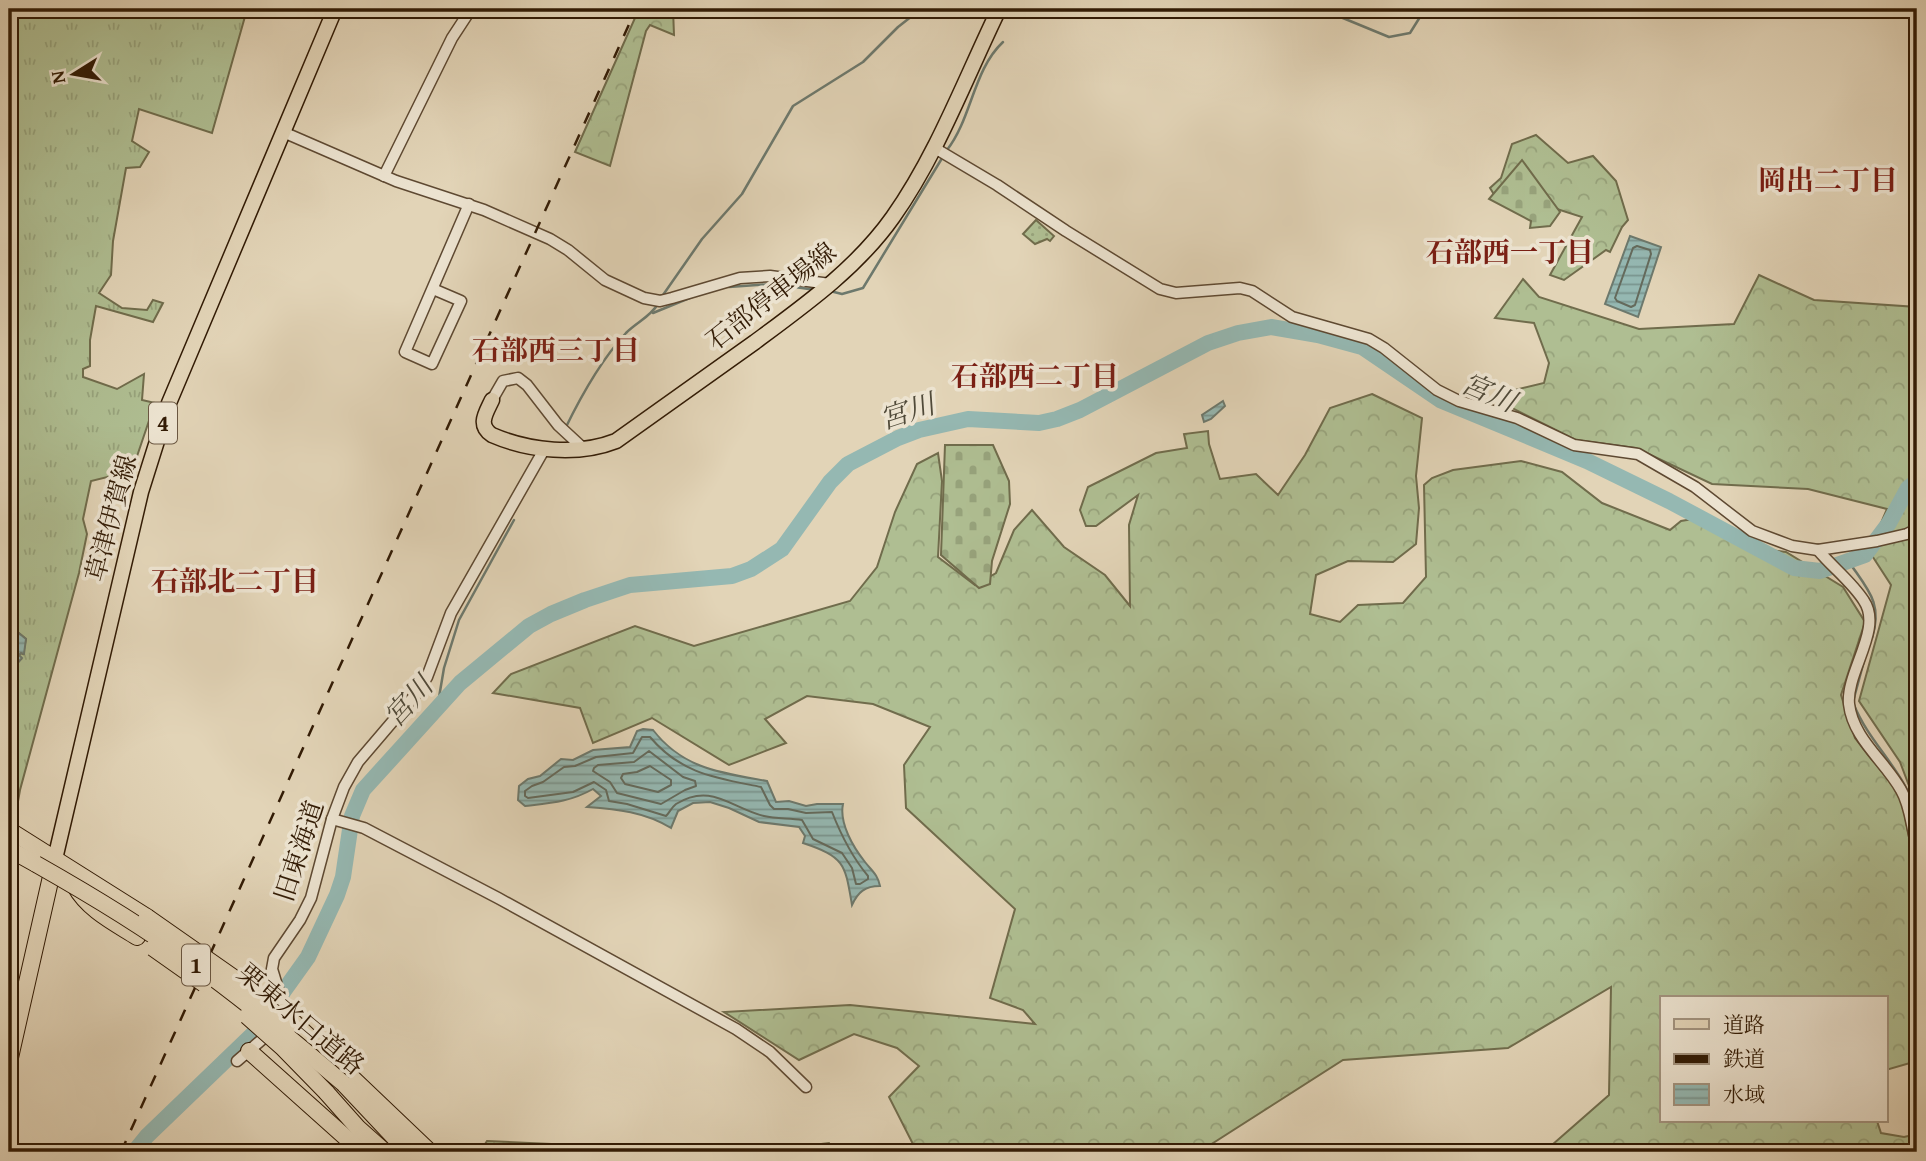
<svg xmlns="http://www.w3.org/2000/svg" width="1926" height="1161" viewBox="0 0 1926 1161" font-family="'Gentium Book Plus','Noto Serif JP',serif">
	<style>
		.grass { fill: url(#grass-tufts); stroke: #706c4c; stroke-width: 2 }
		.forest { fill: url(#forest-crowns); stroke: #706c4c; stroke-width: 2 }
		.cemetery { fill: url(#cemetery-stones); stroke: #706c4c; stroke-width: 2 }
		.park { fill: url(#park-dots); stroke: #706c4c; stroke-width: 2 }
		.water { fill: url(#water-rules); stroke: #6d796d; stroke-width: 2 }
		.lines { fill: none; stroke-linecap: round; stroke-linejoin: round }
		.shore { stroke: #646a5c; stroke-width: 2 }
		.stream { stroke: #6d796d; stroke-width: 2.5 }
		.river { stroke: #95b8b2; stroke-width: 16 }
		.minor-casing { stroke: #5e4932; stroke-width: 13 }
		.major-casing { stroke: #321b05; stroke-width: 17 }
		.highway-casing { stroke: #321b05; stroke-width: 18 }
		.minor { stroke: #ece3d0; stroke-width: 10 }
		.major { stroke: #e2d4b7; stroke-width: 14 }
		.highway { stroke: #e2d4b7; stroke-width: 16 }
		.rail { stroke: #321b05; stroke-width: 2.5; stroke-dasharray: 12 12; stroke-linecap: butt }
		.highway-bridge-casing { stroke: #321b05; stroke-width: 18; stroke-linecap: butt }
		.highway-bridge { stroke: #e2d4b7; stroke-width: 16 }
		.labels { text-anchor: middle; stroke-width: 7; stroke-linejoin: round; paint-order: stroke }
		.shield { fill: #ece3d0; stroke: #6a5742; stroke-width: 2 }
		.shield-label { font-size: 24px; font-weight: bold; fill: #321b05 }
		.street-label { font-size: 26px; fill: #321b05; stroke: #ece3d0 }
		.neighbourhood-label { font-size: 28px; font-weight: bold; fill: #7a1f14; stroke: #ece3d0 }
		.water-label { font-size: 28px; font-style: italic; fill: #504a39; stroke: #ece3d0 }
	</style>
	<defs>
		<pattern id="grass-tufts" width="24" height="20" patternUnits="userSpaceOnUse" patternTransform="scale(1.75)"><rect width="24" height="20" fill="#afbe92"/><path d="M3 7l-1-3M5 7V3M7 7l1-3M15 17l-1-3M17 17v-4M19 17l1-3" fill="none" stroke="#97a37c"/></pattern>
		<pattern id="forest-crowns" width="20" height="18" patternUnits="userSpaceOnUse" patternTransform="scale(1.75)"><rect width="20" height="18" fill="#afbe92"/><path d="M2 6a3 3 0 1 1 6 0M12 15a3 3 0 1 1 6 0" fill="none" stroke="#97a37c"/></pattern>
		<pattern id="cemetery-stones" width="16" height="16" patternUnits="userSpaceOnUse" patternTransform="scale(1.75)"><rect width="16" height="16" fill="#afbe92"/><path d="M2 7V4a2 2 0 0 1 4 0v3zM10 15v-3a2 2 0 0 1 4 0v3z" fill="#97a37c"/></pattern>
		<pattern id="park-dots" width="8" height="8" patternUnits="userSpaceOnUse" patternTransform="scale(1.75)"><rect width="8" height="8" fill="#afbe92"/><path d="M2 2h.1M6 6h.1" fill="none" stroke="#97a37c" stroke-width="1.8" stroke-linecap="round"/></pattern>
		<pattern id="water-rules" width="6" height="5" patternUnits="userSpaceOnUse" patternTransform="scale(1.75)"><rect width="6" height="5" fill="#95b8b2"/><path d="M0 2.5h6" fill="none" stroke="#7a958f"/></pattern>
	</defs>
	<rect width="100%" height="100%" fill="#e2d4b7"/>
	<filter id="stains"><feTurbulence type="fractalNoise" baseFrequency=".00286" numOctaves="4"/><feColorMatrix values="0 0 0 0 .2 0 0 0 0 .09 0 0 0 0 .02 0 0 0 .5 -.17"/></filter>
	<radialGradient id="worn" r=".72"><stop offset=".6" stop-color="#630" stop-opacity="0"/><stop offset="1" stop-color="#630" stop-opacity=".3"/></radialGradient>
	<path class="grass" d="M12 9H230L246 13 212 133 139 109 132 141 149 152 140 167 126 168 113 241 111 275 99 293 122 308 147 310 153 300 163 303 153 322 96 306 90 340V366L83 369V377L117 389 144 374 142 400 155 403 132 471 91 481 83 519 87 534 79 573 20 790 9 852V666L21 659 19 655 21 653 23 654 26 639 9 625V313L11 309 9 305V80L15 50Z"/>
	<g class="forest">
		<path d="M639 9H673L674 35 650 25 646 31 610 166 575 152Z"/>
		<path d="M1536 135 1568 163 1593 156 1616 181 1628 220 1622 227 1610 252 1606 250 1564 280 1550 275 1582 217 1557 209 1495 196 1490 188 1501 178 1512 144Z"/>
		<path d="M1759 275 1814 300 1917 307V807L1900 762 1859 701 1891 585 1869 551 1887 509 1808 489 1712 484 1636 448 1576 440 1502 403 1506 392 1544 383 1549 363 1534 323 1495 318 1523 279 1539 297 1639 329 1734 324Z"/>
		<path d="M1372 394 1422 418 1416 476 1419 508 1416 544 1393 562 1348 561 1316 575 1310 614 1340 622 1358 605 1403 603 1426 577 1424 485 1432 478 1453 470 1521 461 1562 472 1602 503 1670 530 1681 521 1693 519 1746 547 1786 552 1843 587 1865 622 1841 695 1855 738 1901 796 1911 847 1917 856V1061L1886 1070V998H1662V1121H1877L1881 1133 1904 1137 1917 1134V1152H1544L1609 1095 1611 987 1508 1048 1343 1060 1199 1152H917L889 1097 919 1066 897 1048 854 1034 799 1060 724 1012 850 1005 1035 1024 1023 1010 990 998 1015 909 906 808 904 765 930 727 873 704 807 696 765 719 786 743 729 765 652 718 593 743 580 708 493 693 511 674 635 626 694 646 850 601 877 567 895 512 917 464 938 453 942 481 938 557 975 585 996 573 1014 530 1032 510 1064 547 1105 575 1130 606 1129 525 1138 495 1096 526H1086L1080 510 1088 487 1156 453 1187 448 1184 434 1208 431 1209 444 1220 479 1256 474 1278 495 1305 455 1330 408Z"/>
		<path d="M487 1141 725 1152H480Z"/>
		<path d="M829 1143 836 1152H753Z"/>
	</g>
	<g class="cemetery">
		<path d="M1522 160 1560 212 1550 226 1530 228 1531 221 1489 199Z"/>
		<path d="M945 445H993L1009 481 1010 504 992 561 990 584 979 588 941 555Z"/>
	</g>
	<path class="park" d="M1036 220 1054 236 1050 241 1047 239 1035 244 1023 234Z"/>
	<g class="water">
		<path d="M9 9H12L15 50 9 80Z"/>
		<path d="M1630 236 1661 247 1638 317 1605 304Z"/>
		<path d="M1223 401 1225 406 1211 419 1204 422 1202 415Z"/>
		<path d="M9 625 26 639 24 654 21 653 19 655 22 658 16 665 9 666Z"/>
		<path d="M643 729 653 730C683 769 722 773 767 781L776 802 789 801 806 806 817 804H843C839 823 853 847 865 862 872 871 878 875 880 886 865 886 858 892 852 905 845 864 845 857 803 843L805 836 799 827 759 822 729 808 710 802 693 803 678 811 671 828C645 812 617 809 587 807L601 796 593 789C570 802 551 803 525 806L518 800 519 786 528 779 540 776 561 759 573 760 593 750 630 747 637 731Z"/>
	</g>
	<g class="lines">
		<g class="shore">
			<path d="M1637 246 1650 250 1651 254 1635 305 1631 307 1617 301 1615 298 1633 248Z"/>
			<path d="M642 737H650C681 774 717 778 761 787L770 805 774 809H788L806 813 832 812C841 835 852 857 868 876V879L860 884H856L852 868 842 853 813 839 802 820C789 818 776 819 764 816 731 808 711 782 676 804 671 808 670 812 666 816L627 804 609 801 606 790 594 782 573 792 528 798 525 796V791L532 786 543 782 564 767 575 766 596 757 633 753Z"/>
			<path d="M649 751 683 777 695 781 696 786 685 790 661 804 617 793 610 782 593 771 594 768 598 765 634 762Z"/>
			<path d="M650 766 671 780V785L658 792 625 784 621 778 623 774 637 772Z"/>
		</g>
		<g class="stream">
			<path d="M1321 9 1389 37 1410 33 1425 9"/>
			<path d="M947 150C972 118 973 70 1003 42"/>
			<path d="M729 287 773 284 816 290"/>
			<path d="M830 291 842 294 863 288 944 155"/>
			<path d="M663 295 702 239 742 194 793 106 863 62 898 27 921 9"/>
			<path d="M653 313 692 297"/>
			<path d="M565 429C581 396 601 360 626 333 637 322 650 317 658 304"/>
			<path d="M1849 562C1868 590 1883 603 1872 638"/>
			<path d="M1854 698 1864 661"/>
			<path d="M1854 705C1870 745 1907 773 1917 816"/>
			<path d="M437 709 444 668 459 620 514 520"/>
		</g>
		<path class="river" d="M134 1152 147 1136 253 1034 308 957 337 895 343 877 352 816 363 790 460 683 529 626 551 614 585 600 630 585 732 576 751 569 782 549 830 482 848 464 898 438 919 430 968 419 1039 423 1057 419 1080 410 1208 343 1238 333 1271 327 1318 335 1362 347 1440 400 1587 461 1669 501 1794 568 1820 571 1865 555 1889 523 1908 488 1917 481"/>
		<defs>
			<g id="minor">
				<path d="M283 132 396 181 484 210 550 239 568 250 605 280 644 298 660 301 672 298 740 278 770 276 830 284"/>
				<path d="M933 147 997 185 1066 231 1160 289 1176 293 1240 288 1252 291 1292 317 1369 339 1384 348 1437 390 1459 401 1517 418 1574 445 1638 454 1695 487 1752 531 1792 546 1818 550 1877 541 1907 534 1917 529"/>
				<path d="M384 176 452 38 471 9"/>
				<path d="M433 289 461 301 432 364 405 352 469 204"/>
				<path d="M492 400 503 381 518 378 527 385 558 425 585 450"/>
				<path d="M1818 550C1832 567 1852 582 1864 601 1883 629 1846 672 1849 704 1853 739 1885 761 1901 790 1911 807 1911 827 1917 846"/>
				<path d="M332 819 364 828 498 898 736 1029 770 1052 806 1087"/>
				<path d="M281 1017 282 1002 272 969 274 958 300 920 311 898 332 819 344 787 358 762 416 694 427 677 451 613 545 448"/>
				<path d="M237 1061 273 1030"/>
			</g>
			<g id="major">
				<path d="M492 400C486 413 477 425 492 435 529 451 578 456 616 441 663 408 709 375 755 342 805 305 857 268 893 217 937 155 966 77 999 9"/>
				<path d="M55 859 141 492 169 403 335 9"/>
			</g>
			<g id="highway">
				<path d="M9 830 147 917"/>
				<path d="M9 849 36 864"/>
				<path d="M75 886C88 910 115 923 137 937"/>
				<path d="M283 1012 430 1152"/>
				<path d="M249 1051 362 1152"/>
				<path d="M9 1062 55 859"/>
				<path d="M344 1084 408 1152"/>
				<path d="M326 1092 358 1128 385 1152"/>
			</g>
		</defs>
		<use href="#minor" class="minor-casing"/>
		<use href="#major" class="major-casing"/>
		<use href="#highway" class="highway-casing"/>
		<use href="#minor" class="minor"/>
		<use href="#major" class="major"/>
		<use href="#highway" class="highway"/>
		<path class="rail" d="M121 1152 636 9"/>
		<defs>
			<g id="highway-bridge">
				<path d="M36 864C89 894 141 925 190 961 243 999 294 1041 344 1084"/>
				<path d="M147 917 237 980 289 1026"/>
				<path d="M153 948 204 984"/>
				<path d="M247 1016 282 1047 326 1092"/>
			</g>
		</defs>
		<use href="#highway-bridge" class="highway-bridge-casing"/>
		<use href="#highway-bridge" class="highway-bridge"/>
	</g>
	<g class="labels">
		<g class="shield">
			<rect x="149" y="402.5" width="28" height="41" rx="5"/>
			<rect x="182" y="944.5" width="28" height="41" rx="5"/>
		</g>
		<g class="shield-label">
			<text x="163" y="431">4</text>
			<text x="196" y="973">1</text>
		</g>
		<g class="street-label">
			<text transform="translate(771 296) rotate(-38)" y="9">石部停車場線</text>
			<text transform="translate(111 518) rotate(-75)" y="9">草津伊賀線</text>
			<text transform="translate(299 851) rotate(-72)" y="9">旧東海道</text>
			<text transform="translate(301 1019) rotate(40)" y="9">栗東水口道路</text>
		</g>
		<g class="neighbourhood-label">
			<text x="1828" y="190">岡出二丁目</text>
			<text x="1510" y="262">石部西一丁目</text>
			<text x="556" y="360">石部西三丁目</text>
			<text x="1035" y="386">石部西二丁目</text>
			<text x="235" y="591">石部北二丁目</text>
		</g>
		<g class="water-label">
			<text transform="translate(1489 392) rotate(23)" y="10">宮川</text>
			<text transform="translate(907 411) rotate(-18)" y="10">宮川</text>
			<text transform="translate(408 701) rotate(-48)" y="10">宮川</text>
		</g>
	</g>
	<rect width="1926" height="1161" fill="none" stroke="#e2d4b7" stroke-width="35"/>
	<rect x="10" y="10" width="1905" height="1140" fill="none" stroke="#321b05" stroke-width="3.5"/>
	<rect x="18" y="18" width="1891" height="1126" fill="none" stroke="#321b05" stroke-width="2"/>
	<rect x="1660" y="996" width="228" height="126" fill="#ece3d0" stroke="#a2937f" stroke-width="2"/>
	<rect x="1674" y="1019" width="35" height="10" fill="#e2d4b7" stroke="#a2937f" stroke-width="2"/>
	<text x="1723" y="1032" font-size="21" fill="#321b05">道路</text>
	<rect x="1674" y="1054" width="35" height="10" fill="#321b05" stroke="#a2937f" stroke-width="2"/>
	<text x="1723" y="1066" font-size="21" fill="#321b05">鉄道</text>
	<rect x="1674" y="1084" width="35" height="21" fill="url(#water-rules)" stroke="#a2937f" stroke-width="2"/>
	<text x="1723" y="1102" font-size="21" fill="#321b05">水域</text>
	<g transform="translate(74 74) rotate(259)" stroke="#ece3d0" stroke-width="5" paint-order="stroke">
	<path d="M0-5L12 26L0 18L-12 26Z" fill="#321b05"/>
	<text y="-10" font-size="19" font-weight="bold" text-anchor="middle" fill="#321b05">N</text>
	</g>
	<rect width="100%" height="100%" filter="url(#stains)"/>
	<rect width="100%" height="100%" fill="url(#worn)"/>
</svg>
